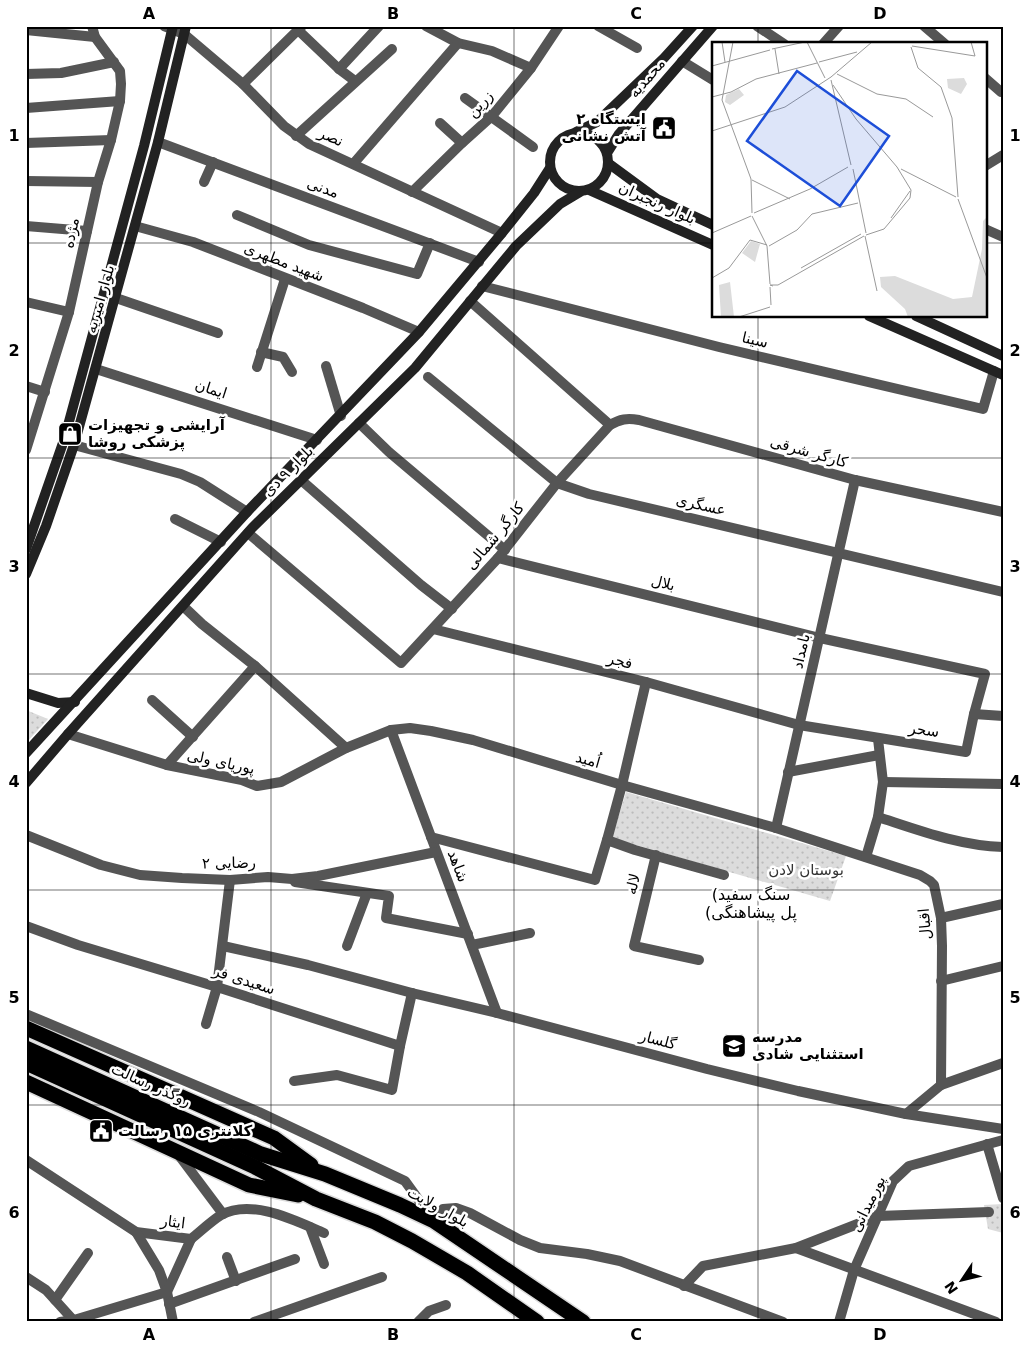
<svg xmlns="http://www.w3.org/2000/svg" width="1029" height="1348" viewBox="0 0 1029 1348" font-family="'DejaVu Sans',Vazirmatn,sans-serif">
	<style>
		.grass { fill: url(#grass-dots) }
		.lines { fill: none; stroke-linecap: round; stroke-linejoin: round }
		.highway-casing { stroke: #dbdbdb; stroke-width: 18 }
		.street { stroke: #555; stroke-width: 10 }
		.secondary { stroke: #222; stroke-width: 10 }
		.highway { stroke: #000; stroke-width: 15 }
		.grid { fill: none; stroke: #000; stroke-width: 1; stroke-opacity: 0.55 }
		.labels { text-anchor: middle; stroke-width: 5; stroke-linejoin: round; paint-order: stroke }
		.street-label { font-size: 15px; fill: #000; stroke: #fff }
		.poi-label { font-size: 15px; font-weight: bold; fill: #000; stroke: #fff; text-anchor: start }
		.park-label { font-size: 15px; fill: #333; stroke: #fff }
		.neighbourhood-label { font-size: 16px; fill: #000; stroke: #fff }
		.inset-road { fill: none; stroke: #999; stroke-width: 1 }
		.view { fill: #1d4ed8; fill-opacity: 0.15; stroke: #1d4ed8; stroke-width: 2.5 }
		.inset-edge { fill: none; stroke: #000; stroke-width: 2.5 }
		.neatline { fill: none; stroke: #000; stroke-width: 2 }
		.grid-label { font-size: 16px; text-anchor: middle; font-weight: bold; fill: #000 }
	</style>
	<defs>
		<pattern id="grass-dots" width="8" height="8" patternUnits="userSpaceOnUse" patternTransform="scale(1.25)"><rect width="8" height="8" fill="#dcdcdc"/><path d="M2 2h.1M6 6h.1" fill="none" stroke="#bbb" stroke-width="1.8" stroke-linecap="round"/></pattern>
	</defs>
	<rect width="100%" height="100%" fill="#fff"/>
	<g class="grass">
		<path d="M26 710 48 719 26 743Z"/>
		<path d="M626 792 846 856 830 901 612 838Z"/>
		<path d="M1003 1204V1233L988 1229 984 1205Z"/>
	</g>
	<g class="lines">
		<defs>
			<g id="highway">
				<path d="M26 1028 274 1138 311 1165"/>
				<path d="M26 1048 261 1154 325 1174 400 1205 434 1221 583 1322"/>
				<path d="M26 1063 255 1167 316 1199 375 1222 412 1241 467 1273 537 1322"/>
				<path d="M26 1082 249 1185 298 1195"/>
			</g>
		</defs>
		<use href="#highway" class="highway-casing"/>
		<g class="street">
			<path d="M164 26 184 34 243 84 284 126 309 144 502 233"/>
			<path d="M426 26 458 43 492 51 531 68"/>
			<path d="M598 26 637 48"/>
			<path d="M757 26 784 44"/>
			<path d="M924 26 945 44"/>
			<path d="M26 30 95 37"/>
			<path d="M298 30 339 69 355 81"/>
			<path d="M823 44 839 26"/>
			<path d="M682 61 713 80"/>
			<path d="M339 69 379 26"/>
			<path d="M26 74 61 73 114 62"/>
			<path d="M985 78 1001 92"/>
			<path d="M243 84 302 26"/>
			<path d="M465 98 533 147"/>
			<path d="M26 108 120 101"/>
			<path d="M440 123 462 143"/>
			<path d="M296 136 392 49"/>
			<path d="M158 142 479 262"/>
			<path d="M26 143 111 140"/>
			<path d="M354 163 458 43"/>
			<path d="M985 166 1003 155"/>
			<path d="M26 181 98 182"/>
			<path d="M204 182 213 162"/>
			<path d="M412 192 462 143 492 116 531 68 559 26"/>
			<path d="M237 215 309 245 417 274 430 243"/>
			<path d="M26 226 87 231"/>
			<path d="M135 226 193 242 363 308 419 332"/>
			<path d="M985 229 1003 237"/>
			<path d="M482 286 719 347 983 409 994 371"/>
			<path d="M116 298 218 333"/>
			<path d="M470 301 610 425"/>
			<path d="M26 302 69 312"/>
			<path d="M261 352 283 357 292 372"/>
			<path d="M326 366 341 416"/>
			<path d="M257 367 285 279"/>
			<path d="M96 369 317 440"/>
			<path d="M428 377 557 483 589 494 1003 592"/>
			<path d="M26 386 45 392"/>
			<path d="M359 423 389 452 505 550"/>
			<path d="M74 445 181 474 200 482 247 512"/>
			<path d="M26 450 69 312 98 182 111 140 120 101 121 84 120 71 95 37 92 26"/>
			<path d="M301 480 421 585 452 609"/>
			<path d="M175 519 221 542"/>
			<path d="M248 533 401 663 498 558 557 483 610 425C620 419 627 418 639 420L855 480 1003 512"/>
			<path d="M183 606 202 624 255 666 346 748"/>
			<path d="M433 629 646 682 799 725 966 752 974 714 985 674 820 638 498 558"/>
			<path d="M152 700 193 737"/>
			<path d="M974 714 1003 716"/>
			<path d="M391 730 497 1013"/>
			<path d="M68 734 167 765 242 780 257 786 281 782 346 748 391 730 410 728 431 731 473 740 622 785 776 828 920 875 930 881 934 885 941 918 942 946 941 1085 906 1114"/>
			<path d="M167 765 255 666"/>
			<path d="M788 772 879 755"/>
			<path d="M883 782 1003 784"/>
			<path d="M878 817C918 830 960 846 1003 847"/>
			<path d="M776 828 855 480"/>
			<path d="M26 835 101 865 140 875 182 878 230 880 268 877 292 879 318 876 436 852"/>
			<path d="M431 837 595 880 607 840 635 850 724 875"/>
			<path d="M607 840 622 785 646 682"/>
			<path d="M656 855 634 946 699 960"/>
			<path d="M866 857 878 817 883 782 878 739"/>
			<path d="M295 882 389 896 386 918 468 934"/>
			<path d="M941 918 1003 904"/>
			<path d="M26 926 78 945 217 987 400 1046 412 993"/>
			<path d="M472 945 530 933"/>
			<path d="M223 946 308 965 412 993 497 1013 707 1069 798 1091 906 1114 1003 1129"/>
			<path d="M347 946 367 893"/>
			<path d="M941 981 1003 966"/>
			<path d="M26 1014 259 1112 405 1181 434 1221 443 1209 456 1208 470 1213 520 1240 540 1248 587 1254 620 1261 783 1322"/>
			<path d="M206 1024 217 987 230 880"/>
			<path d="M294 1081 337 1075 392 1090 400 1046"/>
			<path d="M941 1085 1003 1063"/>
			<path d="M987 1144 1003 1198"/>
			<path d="M178 1154 223 1214"/>
			<path d="M26 1160 136 1232 191 1239C201 1231 210 1222 221 1215 252 1198 296 1221 324 1233"/>
			<path d="M310 1227 324 1264"/>
			<path d="M136 1232 159 1270 167 1292 173 1322"/>
			<path d="M796 1248 996 1322"/>
			<path d="M227 1257 236 1281"/>
			<path d="M26 1277 46 1290 75 1322"/>
			<path d="M684 1286 703 1266 796 1248 878 1216 989 1212"/>
			<path d="M55 1300 88 1253"/>
			<path d="M169 1304 295 1259"/>
			<path d="M60 1322 74 1320 167 1292 191 1239"/>
			<path d="M254 1322 382 1277"/>
			<path d="M418 1322 429 1311 446 1305"/>
			<path d="M839 1322 854 1270 893 1181 909 1166 1003 1140"/>
		</g>
		<g class="secondary">
			<path d="M576 132 597 122 664 58 693 26"/>
			<circle cx="579" cy="162" r="29"/>
			<path d="M607 153 619 134 713 26"/>
			<path d="M608 163 657 199 713 225"/>
			<path d="M589 190 713 245"/>
			<path d="M869 316 1003 375"/>
			<path d="M916 316 1003 356"/>
			<path d="M26 549 64 440 144 146 173 26"/>
			<path d="M26 574 46 526 74 445 158 142 186 26"/>
			<path d="M26 693 58 703 75 702"/>
			<path d="M26 753 247 512 419 332 502 233 534 193 550 168"/>
			<path d="M26 783 68 734 252 528 415 368 516 246 560 204 580 192"/>
		</g>
		<use href="#highway" class="highway"/>
	</g>
	<path class="grid" d="M271 26V1322M514 26V1322M758 26V44M26 243H713M985 243H1003M758 316V1322M26 458H1003M26 674H1003M26 890H1003M26 1105H1003"/>
	<defs>
		<symbol id="civic-square" viewBox="-11 -11 22 22"><rect x="-9" y="-9" width="18" height="18" rx="4" fill="#000" stroke="#fff"/><path d="M-.6-6.5H3V-4.5H.6V-3L4-1V1h2V6H-6V1h2V-1L-.6-3ZM-1.2 2.5V6h2.4V2.5Z" fill="#fff"/></symbol>
		<symbol id="shop-square" viewBox="-11 -11 22 22"><rect x="-9" y="-9" width="18" height="18" rx="4" fill="#000" stroke="#fff"/><path d="M-5-2.5h2.3a2.7 3.5 0 0 1 5.4 0H5L5.5 6h-11ZM-1.5-2.5h3a1.5 2.3 0 0 0-3 0Z" fill="#fff"/></symbol>
		<symbol id="school-square" viewBox="-11 -11 22 22"><rect x="-9" y="-9" width="18" height="18" rx="4" fill="#000" stroke="#fff"/><path d="M0-5L7-2L0 1L-7-2ZM-4 1L0 2.5L4 1V4Q0 6-4 4Z" fill="#fff"/></symbol>
	</defs>
	<g fill-rule="evenodd">
		<use href="#civic-square" x="650" y="114" width="28" height="28"/>
		<use href="#shop-square" x="56" y="420" width="28" height="28"/>
		<use href="#school-square" x="720" y="1032" width="28" height="28"/>
		<use href="#civic-square" x="87" y="1117" width="28" height="28"/>
	</g>
	<g class="labels">
		<g class="street-label">
			<text transform="translate(647 78) rotate(-49)" y="5">محمدیه</text>
			<text transform="translate(480 104) rotate(-47)" y="5">زرین</text>
			<text transform="translate(331 137) rotate(24)" y="5">نصر</text>
			<text transform="translate(323 188) rotate(20)" y="5">مدنی</text>
			<text transform="translate(657 203) rotate(24)" y="5">بلوار رنجبران</text>
			<text transform="translate(71 233) rotate(-78)" y="5">مژده</text>
			<text transform="translate(284 262) rotate(21)" y="5">شهید مطهری</text>
			<text transform="translate(100 299) rotate(-74)" y="5">بلوار امیریه</text>
			<text transform="translate(755 340) rotate(13)" y="5">سینا</text>
			<text transform="translate(211 389) rotate(18)" y="5">ایمان</text>
			<text transform="translate(809 452) rotate(16)" y="5">کارگر شرقی</text>
			<text transform="translate(288 471) rotate(-45)" y="5">بلوار ۹ دی</text>
			<text transform="translate(701 505) rotate(13)" y="5">عسگری</text>
			<text transform="translate(495 536) rotate(-50)" y="5">کارگر شمالی</text>
			<text transform="translate(663 583) rotate(14)" y="5">بلال</text>
			<text transform="translate(801 651) rotate(-77)" y="5">بامداد</text>
			<text transform="translate(620 661) rotate(14)" y="5">فجر</text>
			<text transform="translate(924 730) rotate(8)" y="5">سحر</text>
			<text transform="translate(588 760) rotate(16)" y="5">اُمید</text>
			<text transform="translate(221 762) rotate(12)" y="5">پوریای ولی</text>
			<text transform="translate(229 863) rotate(-1)" y="5">رضایی ۲</text>
			<text transform="translate(458 866) rotate(69)" y="5">شاهد</text>
			<text transform="translate(633 884) rotate(-76)" y="5">لاله</text>
			<text transform="translate(925 924) rotate(-95)" y="5">اقبال</text>
			<text transform="translate(244 980) rotate(18)" y="5">سعیدی فر</text>
			<text transform="translate(658 1040) rotate(15)" y="5">گلسار</text>
			<text transform="translate(151 1085) rotate(24)" y="5">روگذر رسالت</text>
			<text transform="translate(868 1204) rotate(-64)" y="5">پورمیدانی</text>
			<text transform="translate(438 1207) rotate(29)" y="5">بلوار ولایت</text>
			<text transform="translate(173 1222) rotate(7)" y="5">ایثار</text>
		</g>
		<g class="poi-label">
			<text x="646" y="124" text-anchor="end">ایستگاه ۲<tspan x="646" dy="17">آتش نشانی</tspan></text>
			<text x="88" y="430">آرایشی و تجهیزات<tspan x="88" dy="17">پزشکی روشا</tspan></text>
			<text x="752" y="1042">مدرسه<tspan x="752" dy="17">استثنایی شادی</tspan></text>
			<text x="118" y="1136">کلانتری ۱۵ رسالت</text>
		</g>
		<g class="park-label">
			<text x="806" y="875">بوستان لادن</text>
		</g>
		<g class="neighbourhood-label">
			<text x="751" y="900">(سنگ سفید<tspan x="751" dy="18">(پل پیشاهنگی</tspan></text>
		</g>
	</g>
	<g transform="translate(712 42)">
		<rect width="275" height="275" fill="#fff"/>
		<path d="M252 36 255 42 249 52 236 46 235 37ZM27 47 32 53 18 63 13 60 14 53ZM39 199 48 202 43 220 30 211ZM18 240 22 275H9L7 243Z" fill="#dcdcdc"/>
		<path d="M275 175V275H196L193 267 169 245 168 235 183 234 241 257 260 255 270 207 271 179Z" fill="#dcdcdc"/>
		<path class="inset-road" d="M10 0 13 20M21 0 10 58 39 137 40 171M95 0 113 36M200 4 263 14 259 0M199 5 206 26 229 45 240 76 246 155M60 7 93 0M63 7 67 32M107 20 145 10M0 24 58 8M125 32 165 52 194 57 221 75M119 38 139 123M121 43 144 77 185 125 199 148 198 156 172 187 154 193M0 55 19 50 44 37 105 21M0 89 73 65 119 35 160 0M141 127 154 191M189 127 244 155M40 138 78 157M246 157 275 236M42 171 98 147 136 125M40 174 55 204 58 242M179 176 198 149M0 191 39 174M153 194 165 249M57 204 85 188 100 172 146 161M89 226 149 192M0 236 17 226 38 198 55 203M61 244 58 243H66L152 194M58 245 59 263M27 275 58 265"/>
		<path class="view" d="M85 29 177 94 128 164 35 99Z"/>
		<rect width="275" height="275" class="inset-edge"/>
	</g>
	<rect width="1029" height="1348" fill="none" stroke="#ffffff" stroke-width="55"/>
	<g transform="translate(962 1280) rotate(235)" stroke="#ffffff" stroke-width="4" paint-order="stroke">
	<path d="M0-4L9 19L0 12L-9 19Z" fill="#000000"/>
	<text y="-8" font-size="14" font-weight="bold" text-anchor="middle" fill="#000000">N</text>
	</g>
	<rect x="28" y="28" width="974" height="1292" class="neatline"/>
	<g class="grid-label">
		<text x="149" y="19">A</text>
		<text x="393" y="19">B</text>
		<text x="636" y="19">C</text>
		<text x="880" y="19">D</text>
		<text x="14" y="141">1</text>
		<text x="1015" y="141">1</text>
		<text x="14" y="356">2</text>
		<text x="1015" y="356">2</text>
		<text x="14" y="572">3</text>
		<text x="1015" y="572">3</text>
		<text x="14" y="787">4</text>
		<text x="1015" y="787">4</text>
		<text x="14" y="1003">5</text>
		<text x="1015" y="1003">5</text>
		<text x="14" y="1218">6</text>
		<text x="1015" y="1218">6</text>
		<text x="149" y="1340">A</text>
		<text x="393" y="1340">B</text>
		<text x="636" y="1340">C</text>
		<text x="880" y="1340">D</text>
	</g>
</svg>
